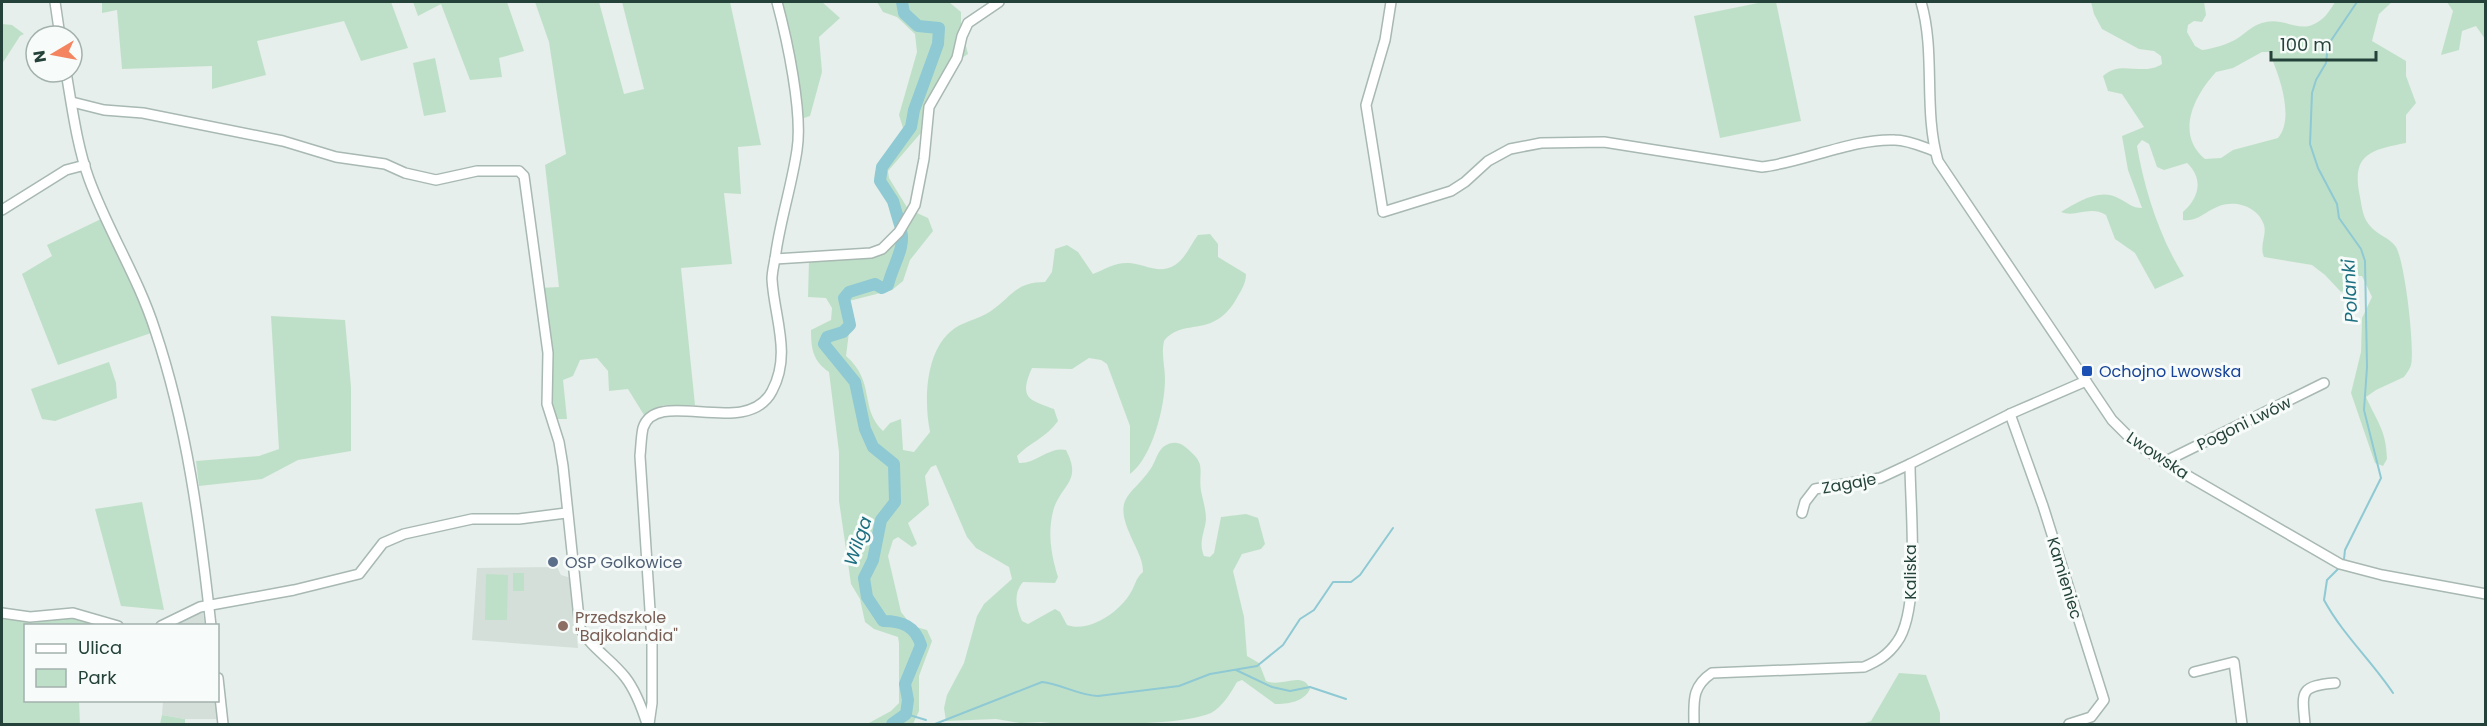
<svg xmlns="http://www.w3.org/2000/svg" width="2487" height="726" viewBox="0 0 2487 726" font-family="Poppins,sans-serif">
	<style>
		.built { fill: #d4dfda }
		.green { fill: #bfe0c8; fill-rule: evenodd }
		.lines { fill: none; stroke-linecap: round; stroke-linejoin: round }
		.stream { stroke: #8ec9d4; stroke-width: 2 }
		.river { stroke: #8ec9d4; stroke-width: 12 }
		.minor-casing { stroke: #a8b8b2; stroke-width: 12 }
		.minor { stroke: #fff; stroke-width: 9 }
		.transit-dot { fill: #1a4fb4; stroke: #f7fbf9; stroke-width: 2 }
		.service-dot { fill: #5c6f8a; stroke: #f7fbf9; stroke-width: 2 }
		.education-dot { fill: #8d6e63; stroke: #f7fbf9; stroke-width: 2 }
		.labels { text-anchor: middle; stroke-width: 6; stroke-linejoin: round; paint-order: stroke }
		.transit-label { font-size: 16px; fill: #164399; stroke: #f7fbf9; text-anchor: start }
		.street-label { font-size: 16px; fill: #24423a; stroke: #f7fbf9 }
		.service-label { font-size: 16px; fill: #4e5e75; stroke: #f7fbf9; text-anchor: start }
		.education-label { font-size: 16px; fill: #785e54; stroke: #f7fbf9; text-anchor: start }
		.water-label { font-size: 18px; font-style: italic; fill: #1c6f80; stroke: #f7fbf9 }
	</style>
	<rect width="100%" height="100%" fill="#e6efeb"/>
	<g class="built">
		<path d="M557 567 561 575 571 578 578 648 472 640 477 568Z"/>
		<path d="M203 613 205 625 170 626 190 614Z"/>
		<path d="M163 701H215L217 719H185L162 715Z"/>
	</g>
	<g class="green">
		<path d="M102 2H391L408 48 361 61 344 21 257 41 266 75 212 89V66L122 69 117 10 102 13Z"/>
		<path d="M413 2H507L524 51 499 58 502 77 470 80 441 4 418 16Z"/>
		<path d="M535 2H599L624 94 644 89 622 2H730L761 145 738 147 741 194 724 193 732 264 681 268 695 405H664L644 415 628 389 609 391 608 371 597 358 580 360 573 376 563 380 567 419H553L540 288 559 287 545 165 566 154 549 42Z"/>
		<path d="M779 2H822L840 18 819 37 822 72 810 116 801 119Z"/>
		<path d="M877 2H949L961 12V26L968 54 949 66 926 127 888 171 889 178 908 209 928 218 933 231 910 260 903 281 892 290 849 301 850 324 846 356C876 382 859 408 883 431L890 423 901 419 903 450 914 452 930 432C924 402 925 354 950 332 962 321 978 320 991 311 1012 297 1015 282 1045 282L1052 272 1055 249 1067 245 1078 252 1093 274C1105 269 1116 262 1129 263 1145 264 1159 275 1175 265 1185 259 1191 244 1198 235L1210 234 1218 244V257L1246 274C1246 283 1242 289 1238 296 1214 341 1184 316 1164 341 1161 354 1165 366 1165 379 1165 407 1152 458 1130 474V426L1107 364 1101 360 1089 358 1072 369 1032 368C1018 399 1030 400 1054 409L1058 421C1047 437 1029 443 1017 456L1019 463C1036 464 1049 446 1066 450 1082 481 1063 483 1054 508 1047 531 1051 555 1058 577L1055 583 1023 582C1013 594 1016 607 1022 621L1028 624 1055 609 1060 612 1067 625C1089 633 1120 612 1131 592 1136 584 1135 579 1143 572 1143 557 1134 546 1129 532 1114 497 1132 495 1149 471 1155 464 1156 454 1163 447 1170 442 1177 441 1184 446 1208 465 1198 467 1201 491 1203 500 1206 510 1206 519 1205 532 1198 542 1204 556L1210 557 1214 553 1221 517 1246 514 1258 518 1265 544 1261 549 1242 554 1233 571 1244 617 1247 656 1259 663 1266 681C1281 688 1303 670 1310 689 1304 702 1288 704 1275 704L1242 680 1237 682C1230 694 1223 706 1211 713 1180 726 1097 724 1060 724L1041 722 1020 723 996 719 946 721 944 708 947 695 964 663 977 616 984 604 1012 579 1009 567 976 548 967 537 936 465 931 467 925 476 929 505 908 523 917 544 912 547 898 537 893 540 888 556 901 612 912 626 927 630 932 641 919 676V711L913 724H867L891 711 899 703V643L898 637 874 629 865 622 860 599 851 584 839 501V452L829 372C813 361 811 349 811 330L831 320 832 308 826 298 808 297 809 260 870 257 904 229 896 224 889 203 874 181 875 172 899 139 903 128 899 115 917 52 915 34 897 17 883 12Z"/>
		<path d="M1763 2H1776L1801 121 1720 138 1694 16Z"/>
		<path d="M2091 2H2204L2206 15 2202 22 2194 21 2188 25 2187 32 2195 46 2202 50C2212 49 2229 44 2238 38 2247 32 2254 24 2266 22 2282 18 2298 31 2312 25 2324 20 2329 12 2335 2H2392L2379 14 2372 41 2406 61V76L2416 103 2406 115V143C2369 150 2351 155 2360 197 2362 208 2363 219 2371 227 2378 235 2390 238 2396 247 2405 262 2415 349 2411 365 2410 369 2406 374 2404 377L2376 390 2366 397C2377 422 2386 429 2387 459L2383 466 2375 463 2351 393 2361 352 2362 318 2372 297 2362 276H2354L2348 289 2341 292 2325 275 2312 265 2264 257C2259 245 2267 236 2264 225 2258 206 2234 199 2217 207 2204 212 2198 222 2183 220V212C2199 198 2204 179 2187 163L2164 170 2157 167 2149 144 2142 140 2137 146C2144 188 2160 239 2184 276L2155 289 2135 253 2115 239 2106 215C2089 205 2076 218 2061 212 2078 202 2100 187 2120 199 2128 203 2132 208 2142 208L2128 170 2122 136 2144 127 2122 94 2108 91 2103 76C2121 59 2142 77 2162 64L2161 56 2154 51 2139 49 2102 29 2094 14ZM2262 52H2269C2279 74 2295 118 2278 138L2233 150 2221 158 2205 159C2175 134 2194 96 2216 72L2233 68Z"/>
		<path d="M2447 2H2485V51V39L2476 26 2462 31 2459 50 2441 55 2453 11Z"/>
		<path d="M2 24 12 25 24 34 20 36 2 64Z"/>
		<path d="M435 58 446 112 424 116 413 63Z"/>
		<path d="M101 219 106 221 154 332 58 365 22 274 52 256 47 245Z"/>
		<path d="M271 316 345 320 351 387V451L298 460 262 479 199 486 196 461 259 456 279 449Z"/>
		<path d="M109 362 116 383 117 398 55 421 42 419 31 389Z"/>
		<path d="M142 502 164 610 121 606 95 509Z"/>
		<rect x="513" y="573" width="11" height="18"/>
		<path d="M486 574 508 575 507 620H485Z"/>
		<path d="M2 616 32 623 78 616 103 625 26 626V700L79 701 80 724H2Z"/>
		<path d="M1899 673 1926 675 1940 713V724H1862L1871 721Z"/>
		<path d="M162 715 185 719V724H160Z"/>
	</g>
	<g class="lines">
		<g class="stream">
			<path d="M2344 559 2345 550 2381 478 2364 410 2367 367 2365 261 2361 249 2339 218 2337 204 2318 168 2310 144 2312 93 2316 80 2326 63 2328 45 2357 2"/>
			<path d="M2339 568 2327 580 2324 600C2343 635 2371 660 2393 693"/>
			<path d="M1236 670 1272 687 1290 691 1310 687 1346 699"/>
			<path d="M906 714 926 720"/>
			<path d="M935 724 1042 682C1062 684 1077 695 1098 696L1179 686 1210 674 1257 666 1283 645 1300 619 1314 610 1333 582H1351L1360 575 1393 528"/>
		</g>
		<g class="river">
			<path d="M900 225 893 201 880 181 882 167 911 127 914 110 938 44 939 28 918 26 904 13 902 2"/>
			<path d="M892 724 906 714 908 700 905 684 921 645C915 626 902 621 883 621L867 597 864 578 873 560 881 520 895 502 894 464 873 447 865 429 855 382 824 344 827 337 843 332 850 325 844 298 849 292 875 284 882 288 888 285C892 267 906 247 901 231"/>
		</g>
		<defs>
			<g id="minor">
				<path d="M55 2 60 36"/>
				<path d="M1391 2 1385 40 1366 105 1383 212 1451 191 1465 182 1488 161 1510 149 1541 143 1604 142 1762 167C1804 162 1854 138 1895 140 1908 140 1923 147 1935 151"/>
				<path d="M1921 2C1936 53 1923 109 1938 161L2112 420 2133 441 2164 462 2340 564 2382 575 2486 594"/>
				<path d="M66 72C72 107 77 146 89 179 108 231 138 277 155 330 187 425 200 526 211 626"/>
				<path d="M72 102 104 110 143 113 283 141 336 157 385 164 405 173 436 180 477 171H519L524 176 548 353 547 404 559 442 563 466 580 628C591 648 611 659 625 677 636 691 642 708 647 724"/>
				<path d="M2 210 66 170 85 165"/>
				<path d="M775 259 871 253 882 249 899 232 915 205 924 159 929 107 957 58 962 36 968 23 999 2"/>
				<path d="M2010 414 2043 506 2104 700 2091 717 2069 724"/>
				<path d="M2164 462 2324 383"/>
				<path d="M1802 513 1805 502 1815 489 1880 478 1910 464"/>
				<path d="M2 613 30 617 73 613 118 626"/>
				<path d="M161 626 200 607 294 590 359 574 383 543 404 534 472 519H519L566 513"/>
				<path d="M2194 672 2234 662 2242 724"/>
				<path d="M218 678 223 724"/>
				<path d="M649 724 652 703V641L640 456C641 447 641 437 643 428 656 386 747 440 772 391 792 354 774 317 772 279 772 271 775 261 776 252 781 218 792 184 797 150 803 113 787 39 777 2"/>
				<path d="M1694 724C1694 702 1691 687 1712 673L1864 667C1878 661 1888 655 1897 642 1921 610 1910 507 1910 464L2010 414 2086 381"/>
				<path d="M2305 724C2302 692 2299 686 2335 683"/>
			</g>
		</defs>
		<use href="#minor" class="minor-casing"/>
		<use href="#minor" class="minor"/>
	</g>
	<rect class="transit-dot" x="2081" y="365" width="12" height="12" rx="3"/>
	<circle class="service-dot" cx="553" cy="562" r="6"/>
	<circle class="education-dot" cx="563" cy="626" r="6"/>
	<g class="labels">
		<g class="transit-label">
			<text x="2099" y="377">Ochojno Lwowska</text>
		</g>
		<g class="street-label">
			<text transform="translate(2244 423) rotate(-26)" y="6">Pogoni Lwów</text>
			<text transform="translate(2158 455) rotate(34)" y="6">Lwowska</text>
			<text transform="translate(1849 483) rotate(-10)" y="6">Zagaje</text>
			<text transform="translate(1910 572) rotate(-90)" y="6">Kaliska</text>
			<text transform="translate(2065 578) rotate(73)" y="6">Kamieniec</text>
		</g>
		<g class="service-label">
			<text x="565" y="568">OSP Golkowice</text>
		</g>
		<g class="education-label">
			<text x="575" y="623">Przedszkole<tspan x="575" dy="18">"Bajkolandia"</tspan></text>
		</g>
		<g class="water-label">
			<text transform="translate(2350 291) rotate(-93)" y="6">Polanki</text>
			<text transform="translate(858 541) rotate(-71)" y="6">Wilga</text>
		</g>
	</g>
	<rect width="2487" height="726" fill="none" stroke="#24423a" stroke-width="6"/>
	<rect x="24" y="624" width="195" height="78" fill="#f7fbf9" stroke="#a3b1ad" stroke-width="1.5"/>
	<rect x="36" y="644" width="30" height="9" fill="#ffffff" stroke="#a3b1ad" stroke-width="1.5"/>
	<text x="78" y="654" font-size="18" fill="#24423a">Ulica</text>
	<rect x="36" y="669" width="30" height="18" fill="#bfe0c8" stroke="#a3b1ad" stroke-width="1.5"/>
	<text x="78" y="684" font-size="18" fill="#24423a">Park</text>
	<g transform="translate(54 54) rotate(260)"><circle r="28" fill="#f7fbf9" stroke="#a3b1ad" stroke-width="1.5"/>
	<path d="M0-4.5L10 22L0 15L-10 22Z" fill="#f4845f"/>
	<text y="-9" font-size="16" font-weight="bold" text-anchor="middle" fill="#24423a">N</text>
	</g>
	<path d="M2271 51v9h105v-9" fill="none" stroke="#24423a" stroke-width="3"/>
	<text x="2280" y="51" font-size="18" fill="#24423a" stroke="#f7fbf9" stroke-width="4.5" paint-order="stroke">100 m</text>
</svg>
